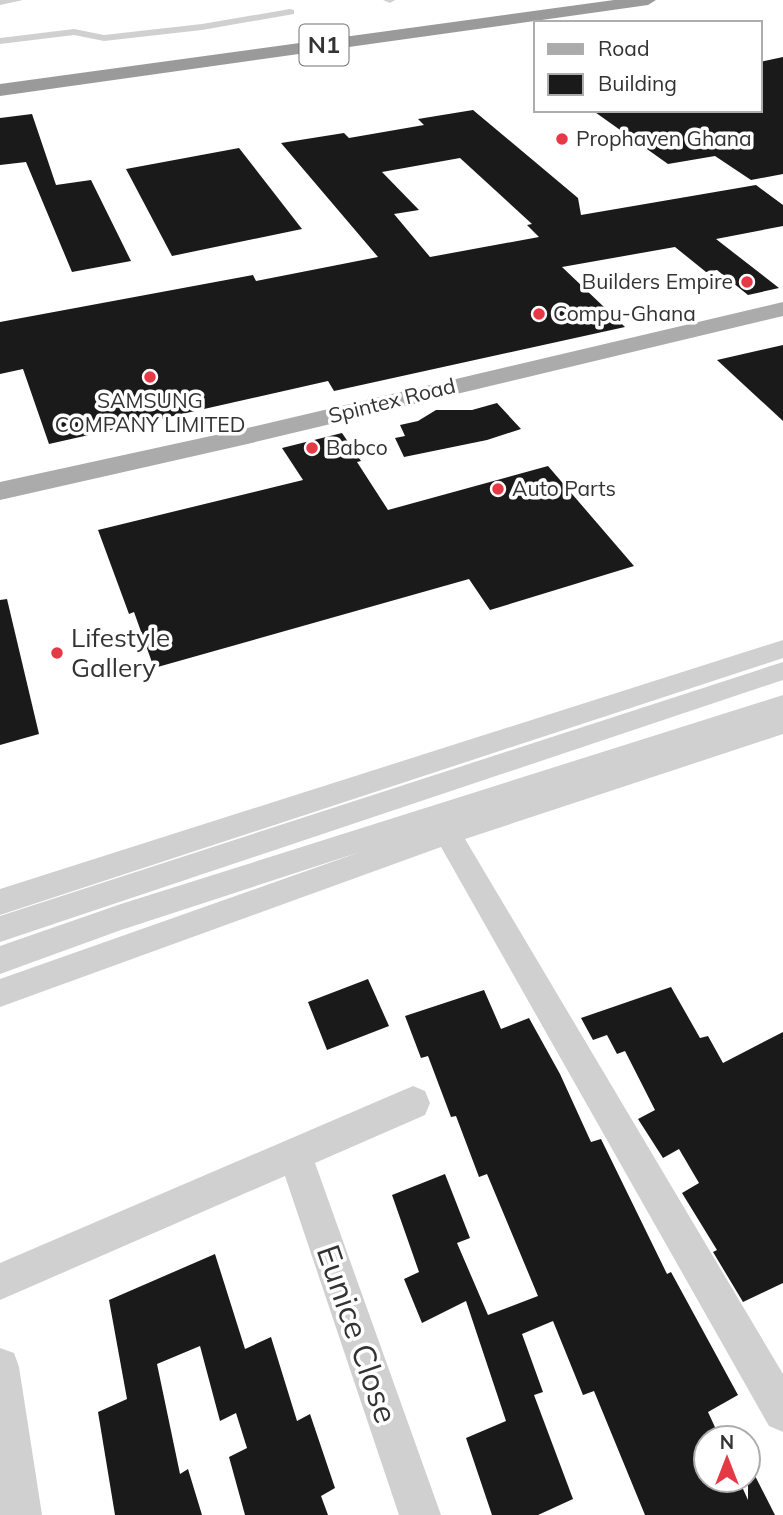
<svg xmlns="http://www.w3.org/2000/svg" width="783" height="1515" viewBox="0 0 783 1515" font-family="Mulish,sans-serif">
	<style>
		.building { fill: #1a1a1a; fill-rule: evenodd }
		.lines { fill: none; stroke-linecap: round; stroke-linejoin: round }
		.minor { fill: #d0d0d0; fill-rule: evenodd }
		.major { fill: #ababab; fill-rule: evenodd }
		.highway { fill: #9a9a9a; fill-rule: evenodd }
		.poi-dot { fill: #e63946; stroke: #fff; stroke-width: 2.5 }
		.labels { text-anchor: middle; stroke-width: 7; stroke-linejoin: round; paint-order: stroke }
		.far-poi-label { font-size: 21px; fill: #333; stroke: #fff; text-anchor: start }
		.far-street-label { font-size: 21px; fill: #333; stroke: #fff }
		.shield { fill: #fff; stroke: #707070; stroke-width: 2 }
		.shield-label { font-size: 24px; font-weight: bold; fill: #333 }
		.poi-label { font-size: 26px; fill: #333; stroke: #fff; text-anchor: start }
		.near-street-label { font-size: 32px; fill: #333; stroke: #fff }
	</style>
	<rect width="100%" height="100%" fill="#fff"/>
	<g class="building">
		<path d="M783 57V174L751 180 715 156 668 164 592 110H760V62Z"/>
		<path d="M473 110 578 198 581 215 756 185 783 205V226L716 239 779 288 748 295 717 270 706 272 675 247 562 267 625 327 334 391 328 381 49 444 23 369 0 374V322L253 275 256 281 378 257 281 143 344 133 349 138 424 125 418 119ZM460 158 532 224 527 225 539 237 430 257 394 214 419 210 382 172Z"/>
		<path d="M32 114 56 185 91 180 131 261 72 272 26 162 0 165V118Z"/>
		<path d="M239 148 302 229 172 256 126 169Z"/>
		<path d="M783 345V421L717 360Z"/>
		<path d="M497 403 521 429 487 440 404 457 395 438 405 436 400 425 418 421 436 410H472Z"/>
		<path d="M342 433 361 461 357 462 388 510 548 466 634 566 490 610 469 579 154 668 134 612 129 614 98 530 303 480 282 448Z"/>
		<path d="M7 599 39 734 0 745V600Z"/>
		<path d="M368 979 389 1026 327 1050 308 1002Z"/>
		<path d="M671 987 700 1038 708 1036 723 1063 783 1032V1283L743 1302 713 1252 717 1250 682 1193 699 1183 679 1149 663 1158 638 1119 655 1110 625 1051 617 1054 607 1035 593 1040 581 1018Z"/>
		<path d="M484 990 501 1029 529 1018 560 1074 591 1142 601 1139 667 1274 671 1272 738 1395 708 1412 720 1438H706V1480H739L748 1500V1462L775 1515H645L594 1391 583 1395 553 1321 522 1334 543 1392 534 1395 573 1499 538 1515H492L466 1438 506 1421 466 1301 422 1323 404 1279 419 1272 392 1195 445 1174 470 1238 457 1243 488 1315 538 1296 487 1174 479 1177 456 1116 451 1117 428 1056 421 1058 405 1016Z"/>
		<path d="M215 1254 245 1349 271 1337 297 1421 310 1414 335 1488 321 1496 328 1515H245L229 1457 247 1448 236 1413 220 1421 200 1346 157 1364 180 1474 188 1469 202 1515H115L98 1412 127 1399 109 1300Z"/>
	</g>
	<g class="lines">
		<g class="minor">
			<path d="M0 0H23L0 5Z"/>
			<path d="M383 0H395L390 3Z"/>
			<path d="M290 9 294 10V14L202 30 104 41 74 35 0 44V38L74 29 104 35 202 24Z"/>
			<path d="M783 640V658L0 915V889Z"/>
			<path d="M783 662V680L0 942V916Z"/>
			<path d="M783 695V714L712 737 783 714V734L465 839 783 1374V1432L769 1426 441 847 0 1007V979L360 852 121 930 0 974V946L121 904Z"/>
			<path d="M413 1086 425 1091 430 1103 425 1115 315 1163 441 1515H399L285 1176 0 1300V1263Z"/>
			<path d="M0 1348 14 1353 19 1367 42 1515H0Z"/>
		</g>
		<path class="major" d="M783 302V316L243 445 0 500V482L243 429Z"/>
		<path class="highway" d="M614 0H656L648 5 0 96V84Z"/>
	</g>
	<g class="poi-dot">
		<circle cx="562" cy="139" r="7"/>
		<circle cx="747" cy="282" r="7"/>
		<circle cx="539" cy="314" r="7"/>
		<circle cx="150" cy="377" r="7"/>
		<circle cx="312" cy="448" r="7"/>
		<circle cx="498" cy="489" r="7"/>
		<circle cx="57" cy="653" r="7"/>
	</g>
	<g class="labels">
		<g class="far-poi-label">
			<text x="576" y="146">Prophaven Ghana</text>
			<text x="733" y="289" text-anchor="end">Builders Empire</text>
			<text x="553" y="321">Compu-Ghana</text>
			<text x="150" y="408" text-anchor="middle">SAMSUNG<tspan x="150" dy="24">COMPANY LIMITED</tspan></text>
			<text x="326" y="455">Babco</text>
			<text x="512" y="496">Auto Parts</text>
		</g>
		<g class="far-street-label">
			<text transform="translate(392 401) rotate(-14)" y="7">Spintex Road</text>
		</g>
		<rect class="shield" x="299.5" y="24.5" width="49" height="41" rx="5"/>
		<g class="shield-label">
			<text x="324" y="53">N1</text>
		</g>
		<g class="poi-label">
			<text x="71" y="647">Lifestyle<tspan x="71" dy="30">Gallery</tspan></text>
		</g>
		<g class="near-street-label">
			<text transform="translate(357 1334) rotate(71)" y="11">Eunice Close</text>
		</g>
	</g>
	<rect x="534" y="21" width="228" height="91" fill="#ffffff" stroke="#adadad" stroke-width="2"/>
	<rect x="548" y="44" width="35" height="10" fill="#ababab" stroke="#adadad" stroke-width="2"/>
	<text x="598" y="56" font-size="21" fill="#333333">Road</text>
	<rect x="548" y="74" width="35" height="21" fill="#1a1a1a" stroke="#adadad" stroke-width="2"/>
	<text x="598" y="91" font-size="21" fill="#333333">Building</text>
	<g transform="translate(727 1459)"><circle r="33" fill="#ffffff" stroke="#adadad" stroke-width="2"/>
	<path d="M0-5L12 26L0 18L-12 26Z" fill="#e63946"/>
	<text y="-10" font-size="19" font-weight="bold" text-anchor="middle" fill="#333333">N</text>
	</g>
</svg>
